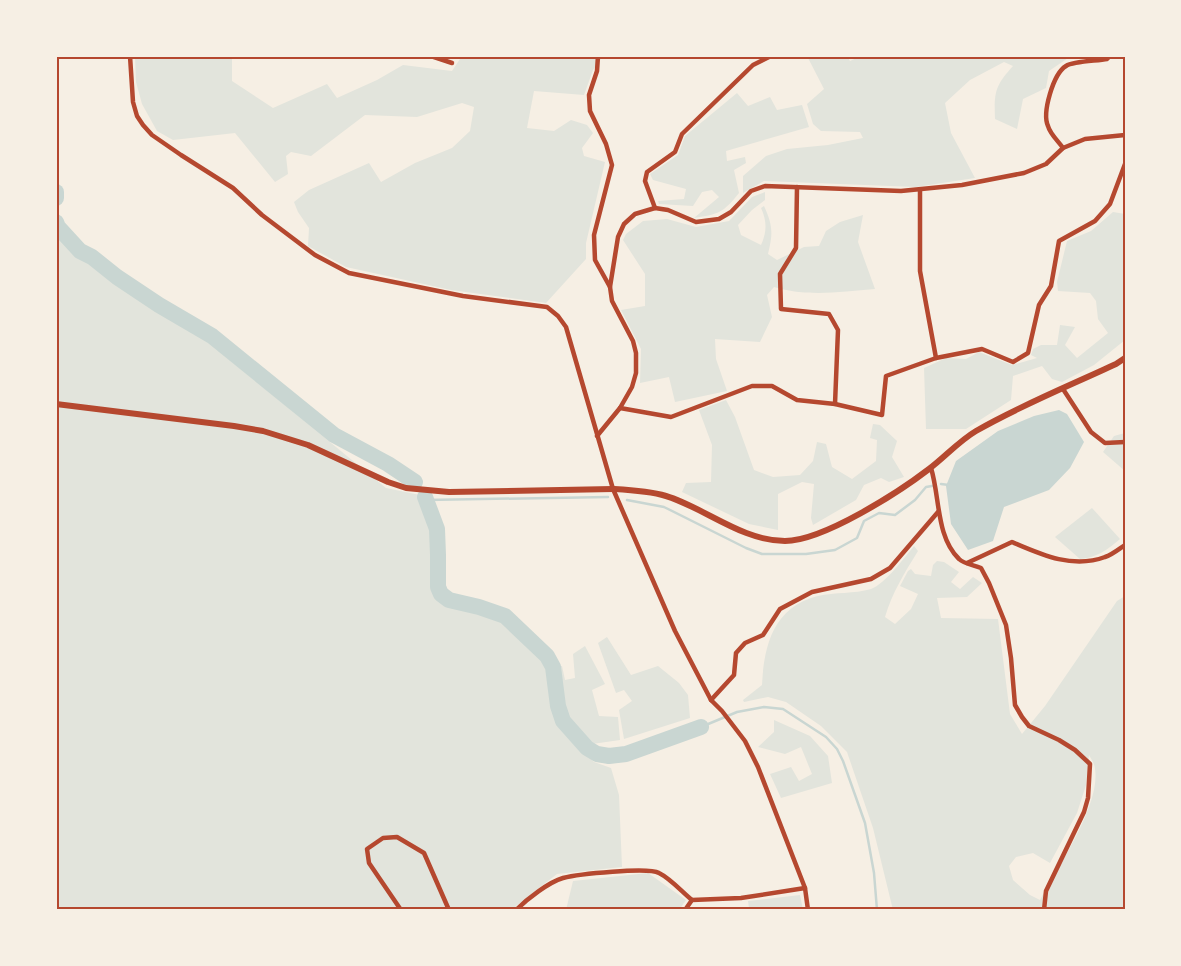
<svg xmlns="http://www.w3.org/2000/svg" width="1181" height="966" viewBox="0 0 1181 966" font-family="Raleway,sans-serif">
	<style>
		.green { fill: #e2e4dc; fill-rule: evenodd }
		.water { fill: #c9d6d2 }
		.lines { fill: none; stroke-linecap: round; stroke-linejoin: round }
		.stream { stroke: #c9d6d2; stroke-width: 2.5 }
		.river { stroke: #c9d6d2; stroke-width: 16 }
		.minor { stroke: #b5482f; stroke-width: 4.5 }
		.secondary { stroke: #b5482f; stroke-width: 6 }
		.neatline { fill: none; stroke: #b5482f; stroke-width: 2 }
	</style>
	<rect width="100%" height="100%" fill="#f6efe4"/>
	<g class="green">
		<path d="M135 56H232V81L273 108 327 84 337 98 377 80 403 65 452 71 460 59 466 56H603L593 70 584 95 534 91 527 128 554 131 571 120 587 125 593 133 582 148 584 156 605 162 586 243V259L546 303 451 290 346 267 308 246 309 228 298 212 294 202 309 190 369 163 381 182 415 163 452 148 470 131 474 107 462 103 417 117 365 115 311 156 291 152 286 156 288 174 275 182 235 133 173 140 157 131 142 104 136 82Z"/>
		<path d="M807 56H847L850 61 861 56H1071L1049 71 1046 88 1023 99 1017 129 995 119C994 92 995 86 1013 66L1004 62 970 80 945 103 951 133 975 178 916 187 764 181 743 193V176L766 156 787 149 828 145 863 138 860 132 821 131 813 124 807 104 824 89Z"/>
		<path d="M737 93 748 106 770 97 777 110 802 105 809 127 726 151 727 161 745 157 746 163 734 170 739 193C723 213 719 214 694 218L719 197 712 190 702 192 693 206 659 204 658 201 684 199 686 189 653 180 650 174 678 155 685 136Z"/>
		<path d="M765 192V200L752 210 738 225 741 235 761 245C767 232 767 221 761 208L764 206C773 226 773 233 768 254L777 260 804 247 819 246 826 231 840 222 863 215 858 242 875 289C840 292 807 297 774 287L767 295 772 317 760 342 715 339 716 359 727 391 675 402 669 377 640 383 641 349 621 310 645 306V274L623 240 626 234 643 221 667 219 696 227 729 221 752 197Z"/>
		<path d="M1113 212 1125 214V340L1094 365 1062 382 1052 379 1042 366 1013 376 1011 400 966 429H926L924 368 946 358 966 359 979 352 1012 365 1037 358 1031 355 1033 349 1041 345H1057L1060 325 1075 327 1065 345 1077 358 1108 333 1098 319 1096 301 1090 293 1058 291 1057 282 1067 241 1091 231Z"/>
		<path d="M56 232 78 256 131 293 203 338 386 488 420 495 429 513 432 545 433 588 446 604C462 607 480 608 496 615 510 621 537 653 549 666H562L565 680 575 678 573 654 585 646 605 684 592 690 599 716 618 717 620 740 592 744 587 755 594 762 611 768 619 795 622 867 557 874 516 906 515 910H56V545L59 535 56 521Z"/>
		<path d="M726 400 735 417 754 470 773 477 800 475 813 461 817 442 826 444 832 467 852 479 876 461 877 440 870 438 873 424 880 425 897 441 892 457 904 477 889 482 881 478 864 485 856 500 813 525 811 518 814 484 802 482 778 494V530L749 524 682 492 686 483 711 482 712 445 699 410Z"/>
		<path d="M1125 433V471L1103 452 1114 436Z"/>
		<path d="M1092 508 1120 539C1108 549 1097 558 1080 559L1055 537Z"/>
		<path d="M914 546 918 551C905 572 892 593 885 617L895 624 911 609 918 594 900 586 908 571 911 569 915 574 931 576 933 565 937 561 944 562 959 572 951 582 960 589 973 577 982 583 967 597 937 598 941 618 998 619 1010 714 1022 734 1045 706 1117 601 1125 596 1123 733 1125 910H893L873 828 847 752 821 726 786 702 768 697 744 702 743 700 762 685C764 644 774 607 818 596 835 592 854 594 871 589 885 584 905 557 914 546ZM1089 755C1091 759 1095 764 1095 769 1101 805 1057 868 1040 900L1030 895 1013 880 1009 866 1016 857 1033 853 1050 863 1077 813 1086 785Z"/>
		<path d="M607 637 631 675 658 666 679 683 688 695 690 718 624 739 619 710 632 701 624 690 616 693 598 643Z"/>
		<path d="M774 720 810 736 828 756 832 783 781 798 770 774 791 767 799 781 812 774 801 747 785 754 758 747 774 732Z"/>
		<path d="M648 873 686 900 679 910H566L573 881Z"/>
		<path d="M800 895 803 910H759L749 908 748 901Z"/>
	</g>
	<path class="water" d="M1059 410 1067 414 1084 442 1070 468 1049 490 1004 507 993 541 968 550 951 524 946 486 956 461 998 431 1034 416Z"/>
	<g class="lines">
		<g class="stream">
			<path d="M941 484 949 485"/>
			<path d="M426 500 608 497"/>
			<path d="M627 500 664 507 746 548 762 554H806L835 550 857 538 864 521 879 513 895 515 915 500 926 487 932 486"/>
			<path d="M701 727 737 712 764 707 783 709 826 737 837 749 843 761 865 823 874 873 877 910"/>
		</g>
		<g class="river">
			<path d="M56 192V198"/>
			<path d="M56 222 58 227 80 251 92 257 117 277 159 305 212 336 334 435 388 464 415 482"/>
			<path d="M425 497 437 529 438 555V587L441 594 449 600 479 607 505 616 547 656 553 667 558 706 563 721 587 748 597 754 609 756 626 754 701 727"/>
		</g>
		<g class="minor">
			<path d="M130 56 133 102 137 116 143 125 152 135 181 155 233 188 262 215 315 255 349 273 463 296 547 307 558 316 566 327 613 489 675 631 711 700 722 711 745 741 758 767 805 888 808 910"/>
			<path d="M431 56 452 63"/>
			<path d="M1063 148C1059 142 1050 134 1048 126 1042 113 1053 74 1066 66 1074 61 1097 61 1107 59L1110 56"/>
			<path d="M797 187 796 248 780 274 781 309 829 314 838 330 835 404"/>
			<path d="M920 190V271L936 358"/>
			<path d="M655 208 645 181 647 172 675 152 682 134 753 65 771 56"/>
			<path d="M610 287 618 237 624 224 635 214 655 208 668 210 696 222 719 219 731 212 751 191 765 186 901 191 962 185 1024 173 1046 164 1063 148 1085 139 1125 135"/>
			<path d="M1063 389 1091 432 1105 443 1125 442"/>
			<path d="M620 408 671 417 752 386H772L797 400 835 404 882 415 886 376 936 358 982 349 1013 362 1028 353 1039 305 1051 286 1059 241 1095 221 1110 204 1125 164"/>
			<path d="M597 436 620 408 632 387 636 373V353L633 341 612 301 610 287 595 260 594 235 612 165 606 144 590 111 589 95 597 71 598 56"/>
			<path d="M931 468C940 497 936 537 959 559 964 564 974 565 981 568L989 583 1006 625 1011 658 1015 705 1022 717 1029 726 1059 740 1075 750 1090 764 1088 798 1084 812 1046 891 1044 910"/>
			<path d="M967 563 1012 542C1042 555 1073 569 1105 557 1112 555 1119 549 1125 545"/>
			<path d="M711 700 734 675 736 653 745 643 763 635 780 609 812 592 871 579 890 568 938 512"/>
			<path d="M401 910 369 863 367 849 383 838 397 837 424 853 449 910"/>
			<path d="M516 910C527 899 549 882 563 878 578 874 648 867 659 873 671 879 682 892 692 900"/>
			<path d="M685 910 692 900 741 898 805 888"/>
		</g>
		<path class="secondary" d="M56 404 234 426 263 431 308 445 388 482 406 488 449 492 613 489C630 490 649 491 666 496 705 508 742 541 785 541 823 541 899 492 929 469 945 457 959 441 976 431 1019 406 1071 385 1116 364L1125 358"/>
	</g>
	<rect width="1181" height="966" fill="none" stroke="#f6efe4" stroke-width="115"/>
	<rect x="58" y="58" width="1066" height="850" class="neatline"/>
</svg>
